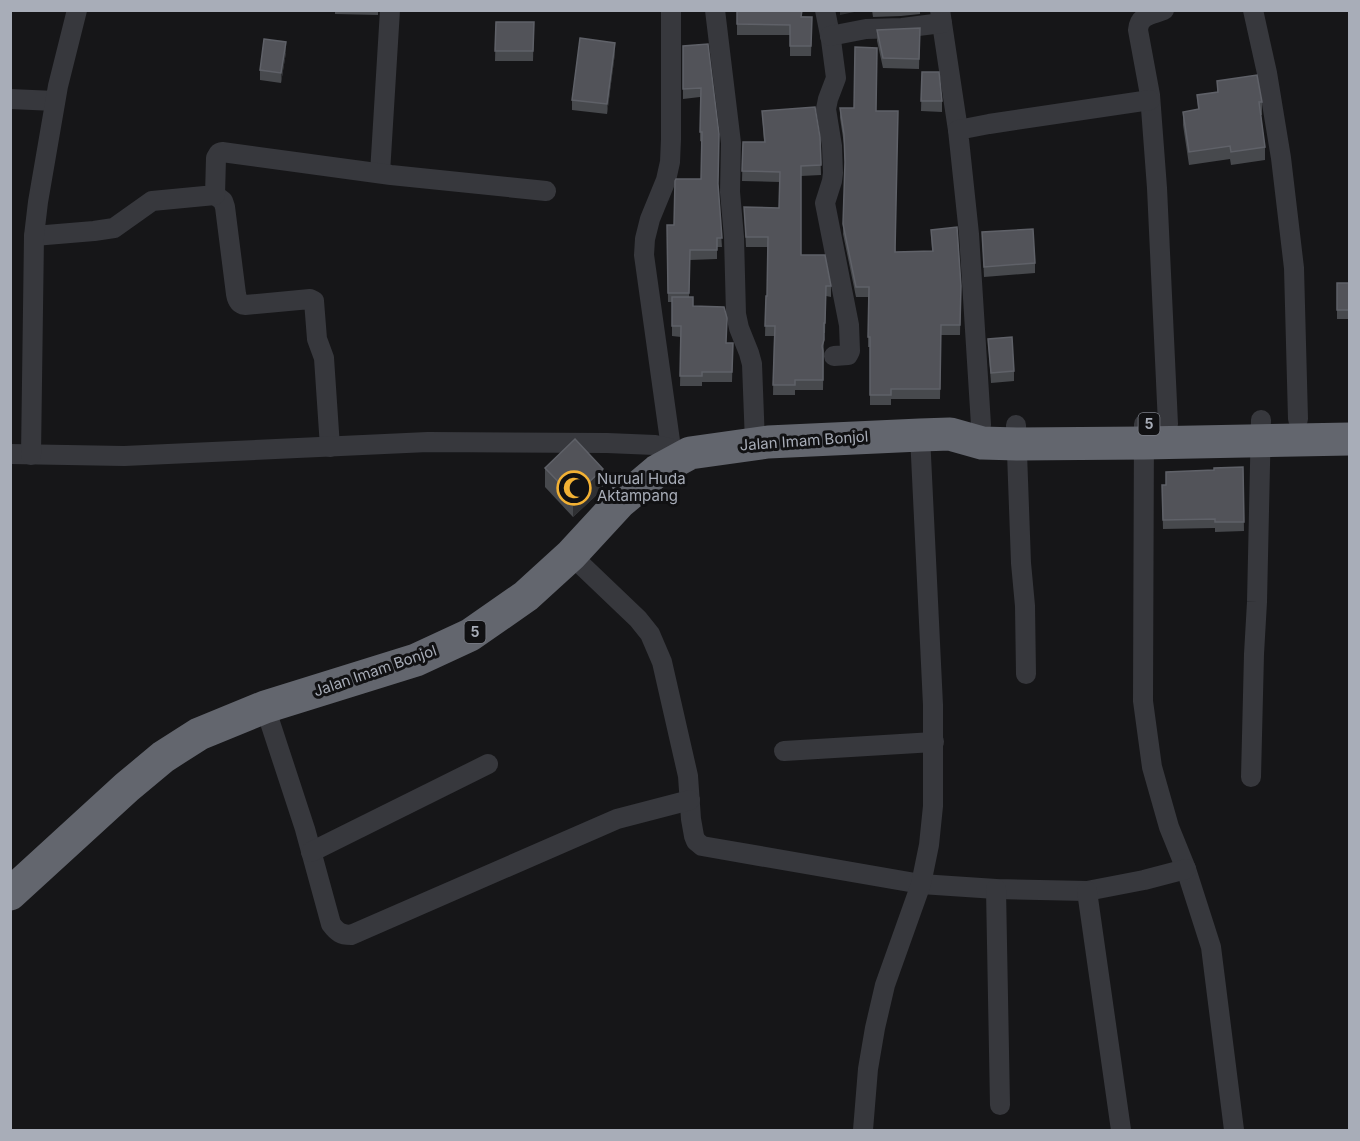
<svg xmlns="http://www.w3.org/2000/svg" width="1360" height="1141" viewBox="0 0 1360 1141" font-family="Inter,sans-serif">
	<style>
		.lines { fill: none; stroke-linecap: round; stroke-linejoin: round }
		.street { stroke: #37383d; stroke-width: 20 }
		.highway { stroke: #63666e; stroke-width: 33 }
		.wall { fill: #47494d }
		.shaded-wall { fill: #2f3033 }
		.building { fill: #525359; stroke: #5f6168; stroke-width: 1.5 }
		.labels { text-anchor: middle; stroke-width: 6; stroke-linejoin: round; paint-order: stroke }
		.shield { fill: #111113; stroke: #7b7e86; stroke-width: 1.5 }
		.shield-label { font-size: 14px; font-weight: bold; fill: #a8adb8 }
		.street-label { font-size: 15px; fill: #a8adb8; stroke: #111113 }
		.poi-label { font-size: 15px; fill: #a8adb8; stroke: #111113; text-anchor: start }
	</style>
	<rect width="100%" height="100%" fill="#161618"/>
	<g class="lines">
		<g class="street">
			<path d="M715 10 731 143 730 192 734 237 736 314 739 328 749 353 752 364 755 443"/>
			<path d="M825 10 831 40 836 78 828 99 826 109 832 146 833 173 832 181 825 203 849 325 850 351 848 355 834 356"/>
			<path d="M940 10 958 130"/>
			<path d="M1164 10C1151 15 1139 15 1138 30L1150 95 1157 188 1168 424"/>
			<path d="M1253 10 1267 73 1281 158 1294 268 1298 419"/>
			<path d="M671 12V139L670 162 666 180 650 219 645 239 644 255 671 448"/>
			<path d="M830 36 866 29 902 28 942 23"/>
			<path d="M10 99 55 101"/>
			<path d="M380 173 390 10"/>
			<path d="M215 195 223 201 225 207 236 294C237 300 239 304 245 305L310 299 314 301 317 339 324 358 330 447"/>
			<path d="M34 236 94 231 114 228 152 201 215 195 216 158 219 153 222 152 391 175 546 191"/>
			<path d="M1144 424 1143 701 1152 767 1169 827 1186 869 1211 947 1234 1130"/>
			<path d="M981 425 969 234 958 130 989 124 1150 100"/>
			<path d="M1016 425 1021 563 1025 606 1026 674"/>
			<path d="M10 454 124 456 428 442 607 443 655 445 690 453"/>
			<path d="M31 455 34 236 38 202 58 86 77 10"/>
			<path d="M571 555 638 619 650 634 662 662 688 776 691 819 694 836 696 841 702 846 921 884 996 889 1087 891 1144 880 1186 869"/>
			<path d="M265 707 305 829 331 924C337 932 341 935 351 935L617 819 690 800"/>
			<path d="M784 751 934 742"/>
			<path d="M1251 777 1254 654 1257 602 1261 420"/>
			<path d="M311 852 488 764"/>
			<path d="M996 889 1000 1105"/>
			<path d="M1087 891 1121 1130"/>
			<path d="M863 1130 868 1069 875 1028 885 985 921 884 929 845 933 806V705L920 435"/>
		</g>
		<path class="highway" d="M10 894 127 787 163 757 199 734 265 707 416 660 470 635 526 596 571 555 619 503 657 471 690 453 768 442 920 435 950 434 982 443 1017 444 1144 443 1350 439"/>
	</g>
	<g class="wall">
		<path d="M335 10H378V15L335 14Z"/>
		<path d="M737 10 812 17 811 56H790V35H737Z"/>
		<path d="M872 10H928V11H920V14L901 16 873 17Z"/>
		<path d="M496 22H534L533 61H495Z"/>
		<path d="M920 28 919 69 883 68 877 41V30Z"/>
		<path d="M708 44 722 247H717V259L690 260 689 297 693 306 726 343H733L732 382H702V386H680L681 337 672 336V302H668L667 225H674L701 179 702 142 700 141V97L683 99V46Z"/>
		<path d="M286 52 281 83 260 80V70Z"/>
		<path d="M615 53 607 114 572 110V100Z"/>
		<path d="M922 72 942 101V112L921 111Z"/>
		<path d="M1217 81 1262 102V115H1261L1265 147V160L1231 165 1230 159 1189 165 1183 125V112L1198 110 1197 95 1217 92Z"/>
		<path d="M840 108 876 111 896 252 932 251 931 230 961 286 960 335H941L940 399H891V405H870V347H868V297H856L843 234 845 168 844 144 840 118Z"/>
		<path d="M762 111 820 137 821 175 801 176V255L831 286V297L826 296 825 333H824L823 390H795V395H773L774 336H765L766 296H767L768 247H746L744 207 779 208 780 182 742 181 743 142H764Z"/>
		<path d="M982 232 1035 263V273L984 277Z"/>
		<rect x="1337" y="283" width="13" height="36"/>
		<path d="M988 339 1014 371V381L991 383Z"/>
		<path d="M1243 467 1244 531 1215 532V528L1163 529 1162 485H1166L1214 470Z"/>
		<path d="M545 468 603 489 573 517 545 487Z"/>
	</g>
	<g class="shaded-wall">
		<path d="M840 10H864L840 15Z"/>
		<path d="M286 42V52L281 83V73Z"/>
		<path d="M615 43V53L607 114V104Z"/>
		<path d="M603 469V489L573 517V497Z"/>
	</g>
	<g class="building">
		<path d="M737 10H802L801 17H812L811 46H790V25L737 24Z"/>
		<path d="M496 22H534L533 51H495Z"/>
		<path d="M920 28 919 59 883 58 877 30Z"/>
		<path d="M580 38 615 43 607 104 572 100Z"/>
		<path d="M264 39 286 42 281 73 260 70Z"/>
		<path d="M708 44 719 134 718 184 722 238H717V250H690L689 293H668L667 225H674L675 181 676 179H701L702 132H700L701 88 683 89V46Z"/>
		<path d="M855 47 877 48 876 111H898L895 252 933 251 931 230 957 227 961 286 960 325H941L940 389H891V395H870V337H868L869 287H856L843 224 845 162 844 134 840 108H854Z"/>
		<path d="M922 72H939L942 101H921Z"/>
		<path d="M1257 75 1262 102H1259L1265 147 1231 152 1230 146 1189 152 1183 112 1199 109 1197 95 1218 92 1217 81Z"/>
		<path d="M815 107 820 137 821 162V165L801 166V255H825L831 286H826L825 323H824V340L822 346 823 351V380H795V385H773L775 326H765L766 296H767L768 237H746L744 207 779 208 780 172 742 171 743 142H765L762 111Z"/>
		<path d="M1033 229 1035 263 984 267 982 232Z"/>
		<rect x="1337" y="283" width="13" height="27"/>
		<path d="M672 297H693V306L724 307 727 318 726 343H733L732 372H702V376H680L681 326H672Z"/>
		<path d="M1012 337 1014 371 991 373 988 339Z"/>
		<path d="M575 439 603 469 573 497 545 468Z"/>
		<path d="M1243 467 1244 522H1215V519L1163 520 1162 485H1166V472L1214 470V468Z"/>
	</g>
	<defs>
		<symbol id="mosque-ring" viewBox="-11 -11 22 22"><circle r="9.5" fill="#111113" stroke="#f2b134" stroke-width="1.5"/><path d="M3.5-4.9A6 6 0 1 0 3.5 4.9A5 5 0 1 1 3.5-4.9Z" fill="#f2b134"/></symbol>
	</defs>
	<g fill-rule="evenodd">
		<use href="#mosque-ring" x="555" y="469" width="38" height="38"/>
	</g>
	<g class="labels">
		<g class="shield">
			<rect x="1138.5" y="413" width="21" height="22" rx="4.5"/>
			<rect x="464.5" y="621" width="21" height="22" rx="4.5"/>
		</g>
		<g class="shield-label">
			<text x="1149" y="429">5</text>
			<text x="475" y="637">5</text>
		</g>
		<g class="street-label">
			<text transform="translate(804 441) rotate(-4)" y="5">Jalan Imam Bonjol</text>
			<text transform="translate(375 671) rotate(-19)" y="5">Jalan Imam Bonjol</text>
		</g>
		<g class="poi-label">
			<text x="597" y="484">Nurual Huda<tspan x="597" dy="17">Aktampang</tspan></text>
		</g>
	</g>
	<rect width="1360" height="1141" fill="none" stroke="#a8adb8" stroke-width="24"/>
</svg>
